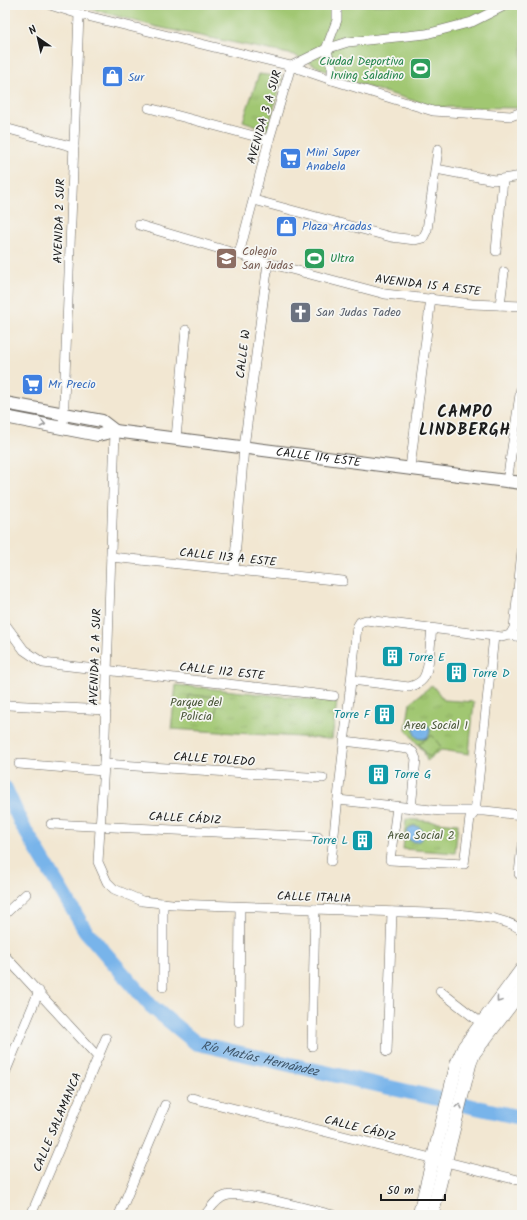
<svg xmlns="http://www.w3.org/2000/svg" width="527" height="1220" viewBox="0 0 527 1220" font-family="Kalam,sans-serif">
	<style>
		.grass { fill: url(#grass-tufts); stroke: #5e7247 }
		.garden { fill: #a1c772; stroke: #5e7247 }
		.water { fill: #78b4ea; stroke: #4a6883 }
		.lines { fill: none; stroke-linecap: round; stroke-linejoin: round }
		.river { stroke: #78b4ea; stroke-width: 15 }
		.minor-casing { stroke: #67635c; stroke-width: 10 }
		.tertiary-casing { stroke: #67635c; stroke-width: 14 }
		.secondary-casing { stroke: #67635c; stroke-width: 14 }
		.minor { stroke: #fff; stroke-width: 9 }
		.tertiary { stroke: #fff; stroke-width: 12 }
		.secondary { stroke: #fff; stroke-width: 13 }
		.oneway { stroke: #999 }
		.labels { text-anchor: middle; stroke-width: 3.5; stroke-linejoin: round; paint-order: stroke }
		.leisure-label { font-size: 12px; fill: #27864d; stroke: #f6f6f2; text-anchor: end }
		.shop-label { font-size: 12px; fill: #366cbe; stroke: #f6f6f2; text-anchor: start }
		.street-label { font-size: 12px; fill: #1c1c1c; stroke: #f6f6f2 }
		.education-label { font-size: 12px; fill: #785e54; stroke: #f6f6f2; text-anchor: start }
		.worship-label { font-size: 12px; fill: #5b616d; stroke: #f6f6f2; text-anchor: start }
		.culture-label { font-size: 12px; fill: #0d838f; stroke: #f6f6f2; text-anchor: start }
		.park-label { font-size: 12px; fill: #4b583a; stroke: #f6f6f2 }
		.water-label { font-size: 13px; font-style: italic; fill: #41596e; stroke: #f6f6f2 }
		.district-label { font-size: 16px; font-weight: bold; letter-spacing: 1px; fill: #1c1c1c; stroke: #f6f6f2 }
	</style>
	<defs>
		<pattern id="grass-tufts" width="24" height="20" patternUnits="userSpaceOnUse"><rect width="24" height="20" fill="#a1c772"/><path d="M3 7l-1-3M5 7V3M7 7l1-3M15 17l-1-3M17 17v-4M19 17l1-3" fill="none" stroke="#8aaa62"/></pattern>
	</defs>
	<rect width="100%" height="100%" fill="#f6f6f2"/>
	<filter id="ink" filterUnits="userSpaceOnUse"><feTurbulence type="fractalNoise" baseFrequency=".025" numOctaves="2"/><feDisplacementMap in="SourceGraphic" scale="8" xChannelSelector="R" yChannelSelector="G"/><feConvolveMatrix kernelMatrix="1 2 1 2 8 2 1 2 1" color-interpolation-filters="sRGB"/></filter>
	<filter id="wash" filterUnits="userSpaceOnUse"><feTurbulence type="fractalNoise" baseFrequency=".012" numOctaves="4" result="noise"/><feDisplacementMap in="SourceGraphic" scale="16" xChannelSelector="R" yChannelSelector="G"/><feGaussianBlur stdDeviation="0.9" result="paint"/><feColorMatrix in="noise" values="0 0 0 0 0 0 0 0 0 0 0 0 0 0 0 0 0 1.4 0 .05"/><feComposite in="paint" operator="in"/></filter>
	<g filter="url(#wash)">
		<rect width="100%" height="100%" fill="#f2e7d2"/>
		<g class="grass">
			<path d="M259 74 282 77 268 130 243 121Z"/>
			<path d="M176 685 337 702 332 739 171 729Z"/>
			<path d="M432 685 444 700 474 702 469 754 441 750 427 761 424 752 406 730 410 703Z"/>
			<path d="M406 819 458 824 455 853 403 849Z"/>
		</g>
		<g class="garden">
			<path d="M77 5H522V108L435 107 344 80 294 55 157 27Z"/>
			<path d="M189 695 217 697 216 716 187 713Z"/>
			<path d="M432 735 441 747 429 757 419 744Z"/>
		</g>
		<g class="water">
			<circle cx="422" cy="731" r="8"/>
			<circle cx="415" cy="834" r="8"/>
		</g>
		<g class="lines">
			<path class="river" id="s1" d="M5 788 22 825 85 930 151 1006 196 1043 522 1118"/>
		</g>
	</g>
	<g filter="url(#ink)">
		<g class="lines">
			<defs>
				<g id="minor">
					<path d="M50 5 79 14 291 66 332 80 433 111 511 116 522 112"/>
					<path d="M332 80V67L326 49 337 20V5"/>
					<path d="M149 108 269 140"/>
					<path d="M5 128 74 147"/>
					<path d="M436 169 494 180 522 176"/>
					<path d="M254 200 391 237 415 240 423 238 427 230 438 149"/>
					<path d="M139 225 268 263 385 294 472 304 522 306"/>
					<path d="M496 251 503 180"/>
					<path d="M239 254 269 140 291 66 326 49 348 42 426 34 472 22 506 5"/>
					<path d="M500 305 504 272"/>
					<path d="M63 428 79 14"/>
					<path d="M115 431 104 764 98 862 107 882 114 889 142 901 172 904 458 914C480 917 503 917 522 930"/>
					<path d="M176 438 186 330"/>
					<path d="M410 468 431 298"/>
					<path d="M507 482 522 381"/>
					<path d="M111 557 343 581"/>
					<path d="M234 570 244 447 268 263"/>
					<path d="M5 624 24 650 43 663 334 696"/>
					<path d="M510 635 514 628 522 551"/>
					<path d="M352 680 409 687C415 685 419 684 423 679 430 670 430 641 432 629"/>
					<path d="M8 705 106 710"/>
					<path d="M345 741 408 749 413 752 416 759 411 808"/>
					<path d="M19 764 103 771"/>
					<path d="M104 764 323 778"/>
					<path d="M338 800 441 811H485L522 815"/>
					<path d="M397 807 390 860 464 864 470 818 475 812 494 636"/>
					<path d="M51 824 318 837"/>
					<path d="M331 861 357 627 360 622 366 620 502 637 510 635 522 637"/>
					<path d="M519 874 522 845"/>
					<path d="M163 903V987"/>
					<path d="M5 914 26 894"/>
					<path d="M5 956 98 1057"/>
					<path d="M440 991 485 1026"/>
					<path d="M239 1022 240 907"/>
					<path d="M312 1046 315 909"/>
					<path d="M387 1052 392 912"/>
					<path d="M5 1073 39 991"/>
					<path d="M192 1098 522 1181"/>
					<path d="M31 1215 106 1038"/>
					<path d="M119 1215 165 1105"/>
					<path d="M205 1215C211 1208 216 1199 225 1196 243 1190 311 1210 333 1215"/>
				</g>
				<g id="tertiary">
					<path d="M5 403 102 421 115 431 98 435 5 417"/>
					<path id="s2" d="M115 431 522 483"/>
				</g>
				<g id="secondary">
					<path d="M419 1215 457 1063 464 1047 522 969"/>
					<path d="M432 1215 470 1063 474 1053 522 990"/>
				</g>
			</defs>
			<use href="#minor" class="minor-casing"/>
			<use href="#tertiary" class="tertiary-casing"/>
			<use href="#secondary" class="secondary-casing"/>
			<use href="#minor" class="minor"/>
			<use href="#tertiary" class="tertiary"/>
			<use href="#secondary" class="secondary"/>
		</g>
		<defs><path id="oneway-chevron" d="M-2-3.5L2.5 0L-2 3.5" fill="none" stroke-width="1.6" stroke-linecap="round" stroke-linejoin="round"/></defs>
		<g class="oneway">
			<use href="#oneway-chevron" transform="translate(43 424) rotate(11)"/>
			<use href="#oneway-chevron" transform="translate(499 1000) rotate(127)"/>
			<use href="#oneway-chevron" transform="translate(459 1106) rotate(-76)"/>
		</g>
	</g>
	<defs>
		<symbol id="stadium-square" viewBox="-11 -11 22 22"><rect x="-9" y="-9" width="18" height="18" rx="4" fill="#2e9e5b" stroke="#f6f6f2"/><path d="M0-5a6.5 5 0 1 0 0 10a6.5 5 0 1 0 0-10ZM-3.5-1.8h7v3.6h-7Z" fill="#fff"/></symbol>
		<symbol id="shop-square" viewBox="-11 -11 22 22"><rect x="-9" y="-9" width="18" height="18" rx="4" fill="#3f7fe0" stroke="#f6f6f2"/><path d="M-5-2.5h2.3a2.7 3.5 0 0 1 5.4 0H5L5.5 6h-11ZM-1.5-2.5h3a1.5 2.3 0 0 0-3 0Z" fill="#fff"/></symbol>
		<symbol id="supermarket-square" viewBox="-11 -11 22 22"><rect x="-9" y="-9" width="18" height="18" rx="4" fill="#3f7fe0" stroke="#f6f6f2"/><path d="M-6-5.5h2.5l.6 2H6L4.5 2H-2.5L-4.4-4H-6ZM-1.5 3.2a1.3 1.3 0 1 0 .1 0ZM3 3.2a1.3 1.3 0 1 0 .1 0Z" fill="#fff"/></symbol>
		<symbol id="school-square" viewBox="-11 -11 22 22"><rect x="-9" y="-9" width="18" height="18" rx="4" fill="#8d6e63" stroke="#f6f6f2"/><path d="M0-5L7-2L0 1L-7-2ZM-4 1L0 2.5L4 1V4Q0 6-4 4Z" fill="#fff"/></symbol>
		<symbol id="church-square" viewBox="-11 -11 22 22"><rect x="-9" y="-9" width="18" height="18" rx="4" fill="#6b7280" stroke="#f6f6f2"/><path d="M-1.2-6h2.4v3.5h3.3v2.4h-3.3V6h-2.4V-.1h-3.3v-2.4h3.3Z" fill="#fff"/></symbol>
		<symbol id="building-square" viewBox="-11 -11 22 22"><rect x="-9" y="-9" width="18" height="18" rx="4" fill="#0f9aa8" stroke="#f6f6f2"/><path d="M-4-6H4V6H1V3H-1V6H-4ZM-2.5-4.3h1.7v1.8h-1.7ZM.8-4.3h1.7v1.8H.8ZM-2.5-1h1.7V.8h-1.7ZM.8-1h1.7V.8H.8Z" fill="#fff"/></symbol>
	</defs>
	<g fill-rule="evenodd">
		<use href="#stadium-square" x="408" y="56" width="25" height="25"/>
		<use href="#shop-square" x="100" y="64" width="25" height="25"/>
		<use href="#supermarket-square" x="278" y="146" width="25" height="25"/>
		<use href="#shop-square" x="274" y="214" width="25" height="25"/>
		<use href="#school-square" x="214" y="246" width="25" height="25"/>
		<use href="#stadium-square" x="302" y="246" width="25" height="25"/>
		<use href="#church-square" x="288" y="300" width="25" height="25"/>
		<use href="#supermarket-square" x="20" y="372" width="25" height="25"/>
		<use href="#building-square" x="380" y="644" width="25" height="25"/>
		<use href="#building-square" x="444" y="660" width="25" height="25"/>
		<use href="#building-square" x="372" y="702" width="25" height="25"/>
		<use href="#building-square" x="366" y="762" width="25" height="25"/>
		<use href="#building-square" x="350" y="828" width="25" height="25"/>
	</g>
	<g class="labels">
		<g class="leisure-label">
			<text x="404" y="65">Ciudad Deportiva<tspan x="404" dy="14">Irving Saladino</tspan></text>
			<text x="330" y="262" text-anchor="start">Ultra</text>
		</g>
		<g class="shop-label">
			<text x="128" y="81">Sur</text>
			<text x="306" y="156">Mini Super<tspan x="306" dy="14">Anabela</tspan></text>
			<text x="302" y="230">Plaza Arcadas</text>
			<text x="48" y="388">Mr Precio</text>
		</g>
		<g class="street-label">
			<text transform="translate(264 117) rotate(-74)" y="4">AVENIDA 3 A SUR</text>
			<text transform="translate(59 221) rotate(-88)" y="4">AVENIDA 2 SUR</text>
			<text transform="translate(428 285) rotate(7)" y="4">AVENIDA 15 A ESTE</text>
			<text transform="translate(243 354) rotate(-83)" y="4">CALLE W</text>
			<text dy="4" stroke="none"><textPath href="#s2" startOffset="205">CALLE 114 ESTE</textPath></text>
			<text transform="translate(228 557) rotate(6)" y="4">CALLE 113 A ESTE</text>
			<text transform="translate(95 657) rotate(-88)" y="4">AVENIDA 2 A SUR</text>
			<text transform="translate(222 671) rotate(6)" y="4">CALLE 112 ESTE</text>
			<text transform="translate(214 759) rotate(4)" y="4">CALLE TOLEDO</text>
			<text transform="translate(185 818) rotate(3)" y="4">CALLE CÁDIZ</text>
			<text transform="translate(314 897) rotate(2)" y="4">CALLE ITALIA</text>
			<text transform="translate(57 1122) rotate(-67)" y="4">CALLE SALAMANCA</text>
			<text transform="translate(360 1128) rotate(14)" y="4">CALLE CÁDIZ</text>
		</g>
		<g class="education-label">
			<text x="242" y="255">Colegio<tspan x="242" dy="14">San Judas</tspan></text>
		</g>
		<g class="worship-label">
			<text x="316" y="316">San Judas Tadeo</text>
		</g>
		<g class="culture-label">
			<text x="408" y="661">Torre E</text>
			<text x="472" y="677">Torre D</text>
			<text x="370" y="718" text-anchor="end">Torre F</text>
			<text x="394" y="778">Torre G</text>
			<text x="348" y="844" text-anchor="end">Torre L</text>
		</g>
		<g class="park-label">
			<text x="196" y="706">Parque del<tspan x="196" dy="14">Policia</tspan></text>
			<text x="436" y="729">Area Social 1</text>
			<text x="421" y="839">Area Social 2</text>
		</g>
		<g class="water-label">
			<text dy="5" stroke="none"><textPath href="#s1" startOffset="388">Río Matías Hernández</textPath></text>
		</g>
		<g class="district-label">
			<text x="465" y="417">CAMPO<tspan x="465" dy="18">LINDBERGH</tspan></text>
		</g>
	</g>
	<rect width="527" height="1220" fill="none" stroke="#f6f6f2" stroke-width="20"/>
	<g transform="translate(38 38) rotate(326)" stroke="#f6f6f2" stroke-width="3" paint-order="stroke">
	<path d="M0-3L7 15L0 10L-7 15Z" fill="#1c1c1c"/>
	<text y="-6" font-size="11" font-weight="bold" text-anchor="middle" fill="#1c1c1c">N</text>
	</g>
	<path d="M381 1194v6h64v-6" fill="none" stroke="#1c1c1c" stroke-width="2"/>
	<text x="387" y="1194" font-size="12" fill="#1c1c1c" stroke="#f6f6f2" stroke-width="3" paint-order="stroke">50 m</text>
</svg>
